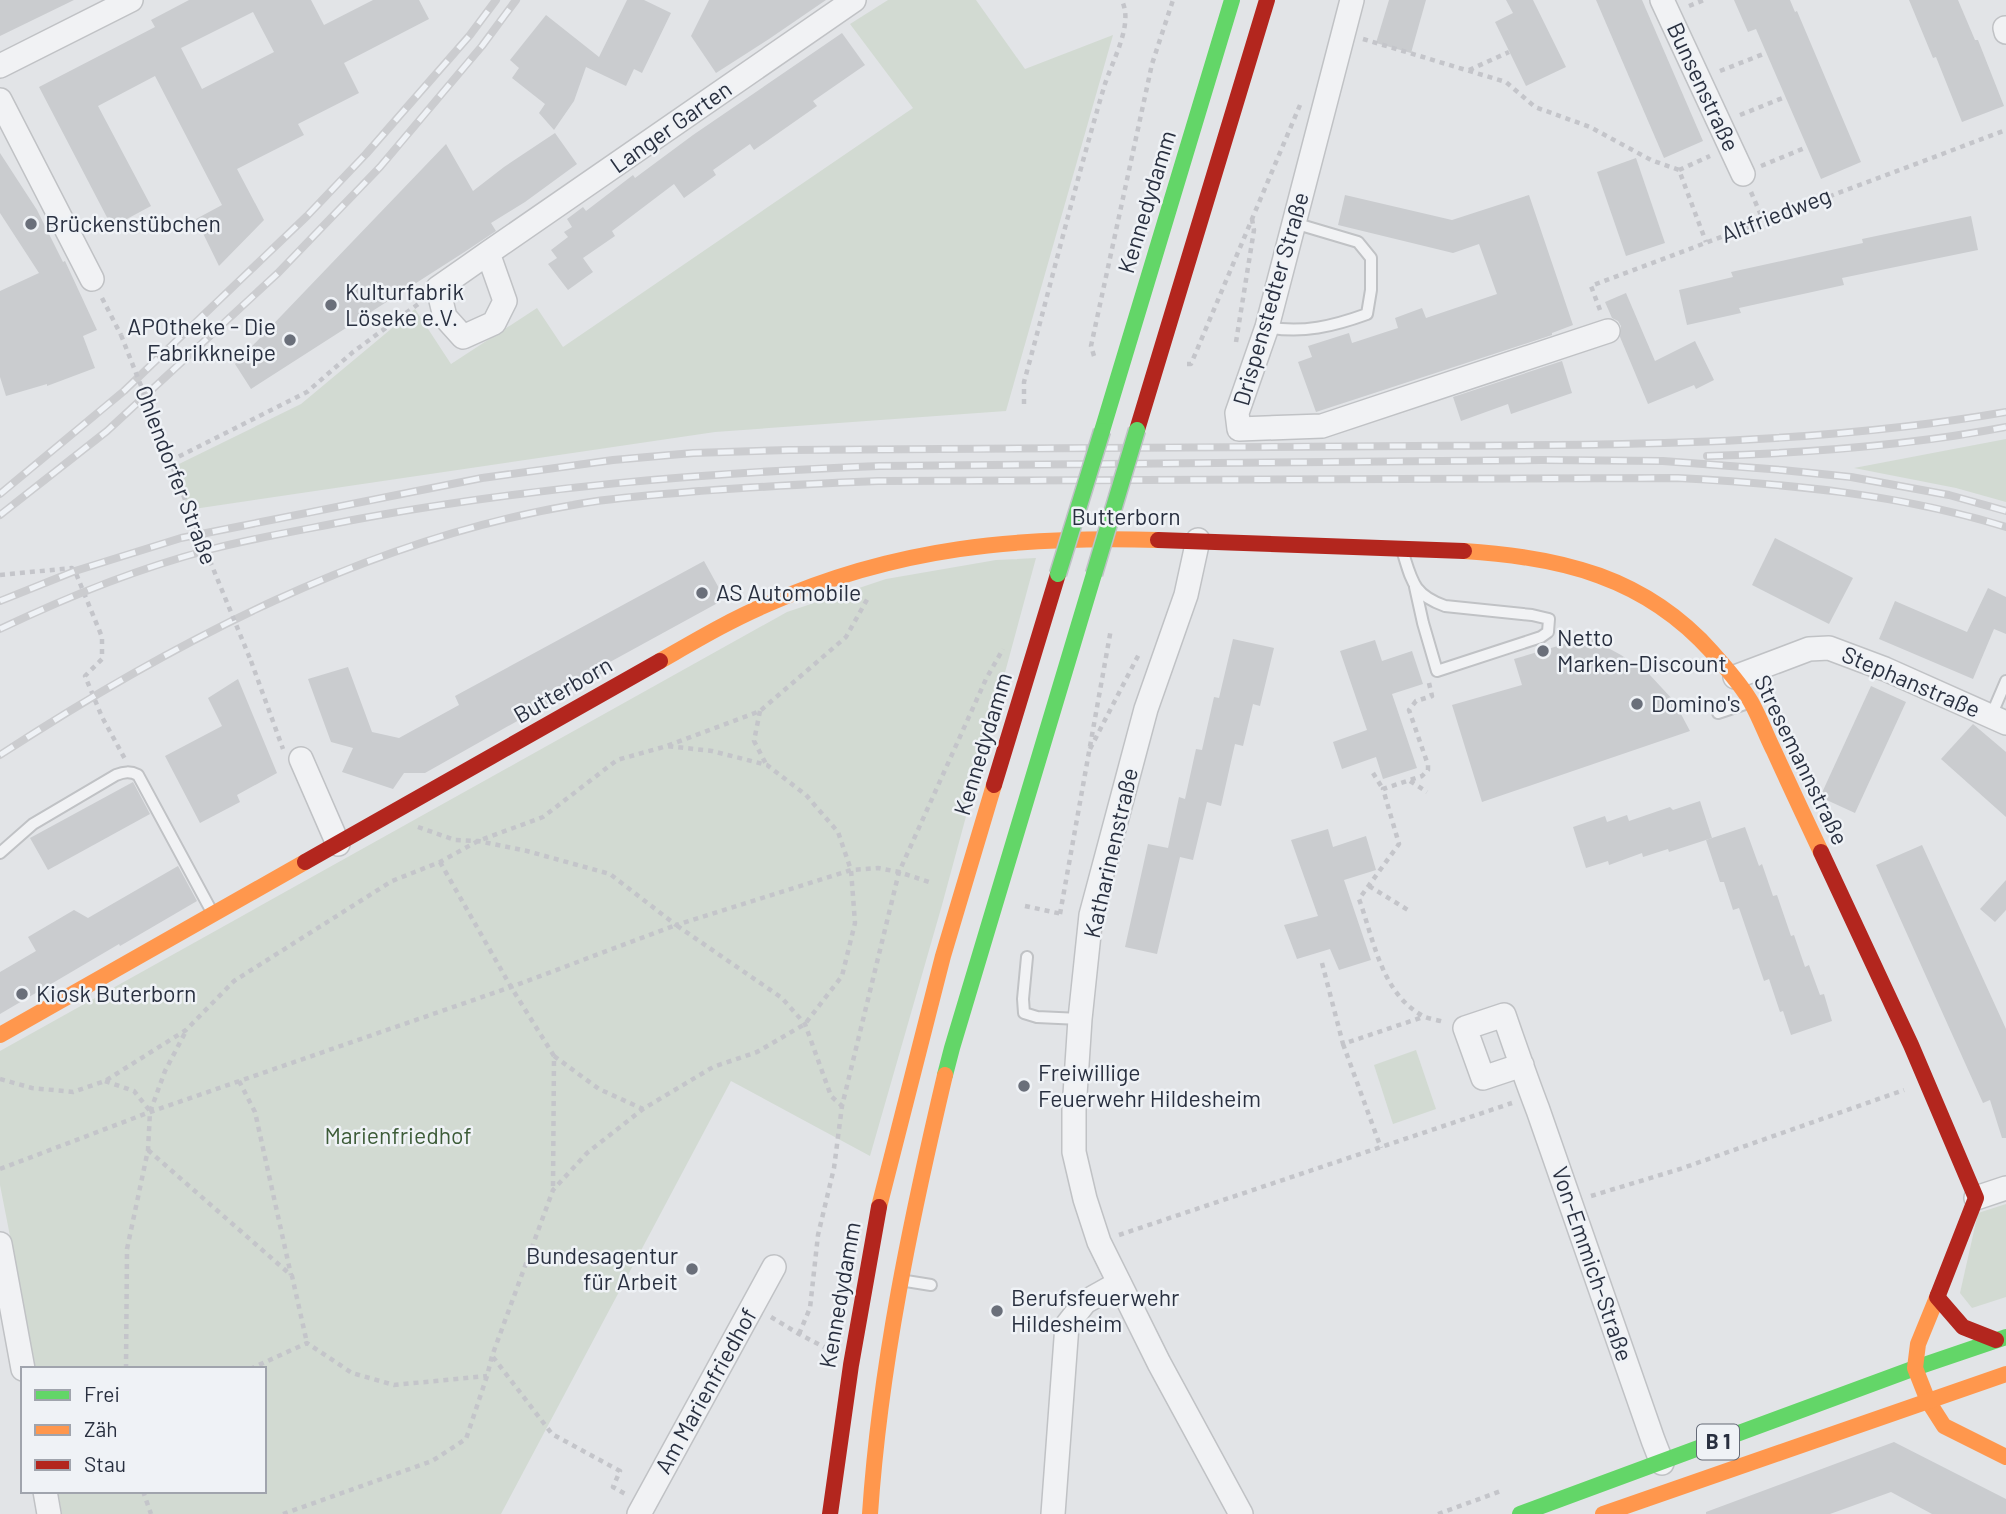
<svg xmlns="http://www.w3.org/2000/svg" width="2006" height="1514" viewBox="0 0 2006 1514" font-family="Barlow,sans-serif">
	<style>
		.green { fill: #d2dad2 }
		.building { fill: #cacccf; fill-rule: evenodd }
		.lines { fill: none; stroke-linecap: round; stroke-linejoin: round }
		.lane-casing { stroke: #c0c2c5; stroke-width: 14 }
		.street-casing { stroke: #c0c2c5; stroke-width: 26 }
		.path { stroke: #c4c5ca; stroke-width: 4.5; stroke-dasharray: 5 5; stroke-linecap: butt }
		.lane { stroke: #f1f2f4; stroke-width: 10 }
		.street { stroke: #f1f2f4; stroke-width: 23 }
		.fast { stroke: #63d668; stroke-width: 16 }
		.slow { stroke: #ff974d; stroke-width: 16 }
		.jam { stroke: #b3261e; stroke-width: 16 }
		.rail-casing { stroke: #cbcccf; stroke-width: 8 }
		.rail { stroke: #eff2f6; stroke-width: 5; stroke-dasharray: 16; stroke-linecap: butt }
		.fast-bridge-casing { stroke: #bec1c5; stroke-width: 19; stroke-linecap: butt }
		.path-bridge { stroke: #c4c5ca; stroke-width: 4.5; stroke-dasharray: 5 5; stroke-linecap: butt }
		.fast-bridge { stroke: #63d668; stroke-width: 16 }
		.poi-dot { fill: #6a6f7a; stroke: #eff2f6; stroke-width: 2.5 }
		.labels { text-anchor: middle; stroke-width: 5; stroke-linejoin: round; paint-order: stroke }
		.shield { fill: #eff2f6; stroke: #646a77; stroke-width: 2 }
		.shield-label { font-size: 21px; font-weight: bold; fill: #293040 }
		.street-label { font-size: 23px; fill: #293040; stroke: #eff2f6 }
		.poi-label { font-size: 23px; fill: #293040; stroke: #eff2f6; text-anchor: start }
		.park-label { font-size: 23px; fill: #3c5b37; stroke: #eff2f6 }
	</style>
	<rect width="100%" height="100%" fill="#e2e4e7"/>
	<g class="green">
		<path d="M888 0H976L1025 69 1113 35 1006 411 715 432 187 510 179 464 301 404 415 309 451 364 537 308 563 347 913 108 850 24Z"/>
		<path d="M2006 439V502L1956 488 1854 468Z"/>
		<path d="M1036 558 942 905 870 1156 731 1081 501 1514H62L58 1491H264V1369H36L0 1185V1051L787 612 886 579 996 560Z"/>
		<path d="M1416 1050 1436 1109 1393 1124 1374 1065Z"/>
		<path d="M2006 1204V1297L1972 1308 1960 1293 1978 1213Z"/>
	</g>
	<g class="building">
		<path d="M0 0H74L0 36Z"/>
		<path d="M189 0H311L324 25 373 0H419L429 19 344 63 359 93 298 124 304 135 237 169 264 220 219 266 196 219 222 205 155 76 98 106 151 206 112 227 39 87 155 27 151 20ZM253 12 274 52 202 89 181 48Z"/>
		<path d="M627 0H644L671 13 642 73 634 69 626 86 586 67 574 101 554 130 539 113 545 104 512 78 519 68 510 60 546 15 599 57Z"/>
		<path d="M709 0H826L769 39 716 73 691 36Z"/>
		<path d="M1389 0H1426L1411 53 1376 43Z"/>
		<path d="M1506 0H1533L1566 67 1526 86 1495 22 1513 13Z"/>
		<path d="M1596 0H1642L1703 141 1664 158Z"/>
		<path d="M1734 0H1790L1795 12 1797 11 1861 162 1821 179 1756 29 1748 32Z"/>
		<path d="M1909 0H1958L1975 40H1978L2004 106 1962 122 1936 57 1933 58Z"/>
		<path d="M842 33 865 65 813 101 817 106 754 150 750 144 713 170 716 175 684 198 674 184 612 231 615 236 583 258 593 272 568 290 548 264 557 258 551 250 568 237 564 232 572 227 567 219 583 207 586 211 633 175 635 178 693 135Z"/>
		<path d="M555 133 577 164 525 202 491 223 496 231 466 251 251 389 235 364 446 144 473 191 504 167Z"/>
		<path d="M0 153 37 210 63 262 65 261 97 330 83 336 95 368 47 386V384L6 396 0 377V291L39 273 0 213Z"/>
		<path d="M1636 158 1665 243 1626 256 1597 172Z"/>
		<path d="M1345 195 1452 220 1529 195 1573 325 1552 333V335L1316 412 1298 362 1312 357 1308 346 1349 333 1352 343 1398 328 1395 318 1422 308 1426 318 1497 294 1479 244 1453 253 1338 225Z"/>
		<path d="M1971 216 1978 250 1842 278 1844 285 1739 308 1741 313 1687 325 1679 290 1733 277 1731 272 1863 243 1862 239Z"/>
		<path d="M1626 293 1655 361 1695 341 1714 380 1696 389 1694 385 1648 404 1620 337 1621 326 1618 321 1612 318 1605 302Z"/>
		<path d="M1562 361 1572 393 1511 414 1508 404 1461 421 1453 397Z"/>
		<path d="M1775 538 1853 578 1829 624 1752 585Z"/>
		<path d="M704 561 725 599 610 662 613 667 425 773H404L393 789 342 772 353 748 331 742 308 679 348 667 372 732 399 738 459 705 455 696Z"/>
		<path d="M1988 588 2006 597V634L1994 629 1973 679 1879 639 1895 601 1967 632Z"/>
		<path d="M1588 637 1621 655 1649 674 1674 701 1690 731 1482 802 1452 705 1522 685 1514 659Z"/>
		<path d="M1233 639 1274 648 1260 706 1253 704 1243 746 1235 744 1221 806 1207 802 1193 860 1180 857 1157 954 1125 947 1148 844 1168 848 1179 797 1185 799 1196 749 1202 750 1214 697 1219 698Z"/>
		<path d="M1375 640 1382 661 1412 651 1423 684 1392 694 1417 768 1383 779 1376 757 1342 769 1333 742 1367 730 1340 651Z"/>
		<path d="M238 679 277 773 237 795 240 802 200 823 165 756 222 726 208 698Z"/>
		<path d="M1871 686 1906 702 1855 813 1820 797Z"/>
		<path d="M1973 724 2006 752V817L1941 759Z"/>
		<path d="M133 782 150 814 48 870 30 838Z"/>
		<path d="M1700 801 1712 838 1669 852 1668 849 1643 857 1642 853 1609 865 1608 861 1586 868 1573 827 1605 816 1607 822 1627 815 1629 821 1670 807 1673 810Z"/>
		<path d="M1745 827 1759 866 1762 864 1773 896 1777 895 1791 936 1794 935 1805 967 1809 965 1820 995 1824 994 1832 1021 1791 1035 1783 1011 1780 1012 1769 979 1764 981 1739 908 1733 910 1724 882H1720L1706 840Z"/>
		<path d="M1328 829 1333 847 1366 836 1376 870 1344 880 1371 960 1339 970 1330 949 1297 959 1284 925 1318 916 1291 840Z"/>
		<path d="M1922 845 2006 1029V1138H2002L1990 1100 1983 1103 1876 865Z"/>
		<path d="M178 866 197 901 120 946 119 944 0 1014V972L36 951 28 937 74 910 88 918Z"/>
		<path d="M2006 880V910L1995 922 1980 909Z"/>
		<path d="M1894 1442 2006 1499V1514H1932L1891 1492 1830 1514H1706V1512Z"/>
	</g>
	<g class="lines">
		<defs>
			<g id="lane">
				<path d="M1267 327C1302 334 1334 326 1367 314L1371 290V258L1358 242 1294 223"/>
				<path d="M1403 553C1412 582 1414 595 1445 606L1532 615 1549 619 1548 632 1541 637 1437 671 1423 623 1415 587"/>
				<path d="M1718 713 1748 703"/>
				<path d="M1991 716 2006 681"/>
				<path d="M0 853 33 824 116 775C124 772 130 771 138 775L212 912"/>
				<path d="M1027 957 1023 999 1024 1013 1037 1017 1080 1019"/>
				<path d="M906 1281 931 1285"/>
			</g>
			<g id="street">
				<path d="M1352 0 1267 327 1237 413 1239 429 1322 426 1608 331"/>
				<path d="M1662 0 1743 174"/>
				<path d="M2006 28H2005L2006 32"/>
				<path d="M0 66 131 0"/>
				<path d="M0 100 92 279"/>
				<path d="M488 253 505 301 494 323 463 337 445 317 438 288 488 253 854 0"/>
				<path d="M1198 540 1186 595 1146 709 1091 915 1080 1019 1074 1110V1152L1085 1199 1099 1242 1159 1363 1241 1514"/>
				<path d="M1735 677 1809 649 1829 648 1885 669 2006 723"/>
				<path d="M301 759 338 844"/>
				<path d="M1522 1065 1483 1078 1465 1028 1504 1015C1515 1047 1526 1079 1538 1110L1653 1440 1662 1463"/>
				<path d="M1976 1198 2006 1188"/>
				<path d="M0 1244 23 1369"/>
				<path d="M45 1491 49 1514"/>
				<path d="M639 1514 774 1267"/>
				<path d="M1053 1514 1067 1325 1085 1302 1119 1283"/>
			</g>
		</defs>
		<use href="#lane" class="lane-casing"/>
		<use href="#street" class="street-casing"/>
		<g class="path">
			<path d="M1689 6 1704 0"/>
			<path d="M1363 39 1506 82 1535 107 1590 127 1651 160 1679 170 1706 242"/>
			<path d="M1469 70 1509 52"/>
			<path d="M1720 71 1766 53"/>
			<path d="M1740 115 1785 97"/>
			<path d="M1761 166 1807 147"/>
			<path d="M1679 170 1710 156"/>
			<path d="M1751 192 1763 220"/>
			<path d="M102 298 121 335"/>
			<path d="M1600 310 1591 286 2006 130"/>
			<path d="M1236 342 1254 230 1252 219"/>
			<path d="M1094 356 1091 346 1152 64 1173 0"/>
			<path d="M1187 364H1191L1300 105"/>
			<path d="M1024 404V382C1051 284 1075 185 1104 87 1111 63 1134 25 1122 1"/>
			<path d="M162 439 187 505"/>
			<path d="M170 461 307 392 353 352 421 302"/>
			<path d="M0 575 72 568 75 571 102 637V659L85 676 102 717 125 759"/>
			<path d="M251 661 283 749"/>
			<path d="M1429 683 1432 696 1416 701 1409 710 1428 765V770L1422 776 1383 789 1399 844 1359 899C1374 940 1381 993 1423 1016 1429 1019 1438 1020 1444 1022"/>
			<path d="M760 711 754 741 766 764"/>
			<path d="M1090 749 1139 654"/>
			<path d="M1373 773 1383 789"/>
			<path d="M1410 781 1427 792"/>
			<path d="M418 827 455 840 478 841 527 851 610 874 676 925 851 870 878 868 899 872 932 883"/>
			<path d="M440 862 511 987 554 1056 553 1190"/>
			<path d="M1369 886 1408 910"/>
			<path d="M1025 906 1062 914"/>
			<path d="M1060 914 1111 629"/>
			<path d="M1322 963 1343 1044 1423 1017"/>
			<path d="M1343 1044 1381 1148"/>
			<path d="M554 1056 599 1089 643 1109"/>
			<path d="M0 1079 32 1088 73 1092 105 1081 186 1030 234 981 392 881 440 862 478 841 543 817 617 760 667 746 760 711 846 637 869 596"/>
			<path d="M105 1081 134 1091 150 1111"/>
			<path d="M239 1081 255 1112 291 1275"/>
			<path d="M148 1150 292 1276 307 1343"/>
			<path d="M0 1169 150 1112 511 987 676 925 782 998 805 1024 831 1096 842 1106"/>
			<path d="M1591 1196 1680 1169 1904 1090"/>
			<path d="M1119 1235 1512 1103"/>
			<path d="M771 1317 799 1334 824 1347"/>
			<path d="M799 1334 810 1308 818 1235 834 1168 842 1106 899 872 986 679 1003 649"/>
			<path d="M493 1357 552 1434 620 1471 613 1487 627 1495"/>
			<path d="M126 1369 127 1249 148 1150 150 1112 165 1071 186 1031"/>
			<path d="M250 1369 307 1343 352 1373 394 1385 487 1376"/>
			<path d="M143 1491 151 1514"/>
			<path d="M283 1514 432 1461 466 1439 487 1376 492 1356 553 1190 587 1153 643 1109 713 1067 757 1052 805 1024 842 976 855 923 851 870 838 832 806 795 767 765 712 751 667 746"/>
			<path d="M1438 1514 1501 1491"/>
		</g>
		<use href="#lane" class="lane"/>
		<use href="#street" class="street"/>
		<g class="fast">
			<path d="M1102 431 1232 0"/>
			<path d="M945 1075 952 1048 1094 574"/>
			<path d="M1520 1514 1915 1368 2006 1337"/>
		</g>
		<g class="slow">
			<path d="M1464 551C1561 557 1645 577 1712 652 1726 668 1741 684 1751 702 1760 718 1766 735 1774 751 1789 784 1805 818 1821 852"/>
			<path d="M660 661C695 641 730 620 768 604 896 547 1020 536 1158 540"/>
			<path d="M0 1035 305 862"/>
			<path d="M879 1207 943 956 994 785"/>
			<path d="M1938 1295 1918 1344 1915 1368 1928 1401 1944 1426 2006 1457"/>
			<path d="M870 1514C880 1366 911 1219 945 1075"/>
			<path d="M1603 1514 2006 1374"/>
		</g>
		<g class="jam">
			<path d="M1137 430 1267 0"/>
			<path d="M1158 540 1464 551"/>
			<path d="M994 785 1058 574"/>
			<path d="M1821 852 1911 1045 1976 1198 1938 1295"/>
			<path d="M305 862 660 661"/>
			<path d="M1937 1297 1963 1327 1996 1340"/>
			<path d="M830 1514 851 1365 879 1207"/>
		</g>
		<defs>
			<g id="rail">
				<path d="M1707 456C1806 453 1908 446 2006 427"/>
				<path d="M0 494 124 391 307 216 366 154 470 35 496 0"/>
				<path d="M0 515 107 431 278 273 380 167 482 46 516 0"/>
				<path d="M0 601 75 571 181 538 482 478 613 460 693 453 789 450C997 449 1205 447 1414 446 1611 445 1811 446 2006 412"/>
				<path d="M0 629C67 597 136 569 208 550 257 537 308 529 358 519 530 487 704 473 879 466L1542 460 1663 461 1782 470 1851 477 1949 495 2006 511"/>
				<path d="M0 755C173 642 367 540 573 505 614 497 657 495 699 491 759 487 818 483 878 481L1678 478C1788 484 1900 494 2006 527"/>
			</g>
		</defs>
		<use href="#rail" class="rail-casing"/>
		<use href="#rail" class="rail"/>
		<defs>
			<g id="fast-bridge">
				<path d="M1058 574 1102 431"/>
				<path d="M1094 574 1137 430"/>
			</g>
		</defs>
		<use href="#fast-bridge" class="fast-bridge-casing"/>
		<g class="path-bridge">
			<path d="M121 335 162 439"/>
			<path d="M187 505 251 661"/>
		</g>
		<use href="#fast-bridge" class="fast-bridge"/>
	</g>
	<g class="poi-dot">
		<circle cx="31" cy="224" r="7"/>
		<circle cx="331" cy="305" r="7"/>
		<circle cx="290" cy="340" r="7"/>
		<circle cx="702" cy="593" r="7"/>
		<circle cx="1543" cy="651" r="7"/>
		<circle cx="1637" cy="704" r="7"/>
		<circle cx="22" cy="994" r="7"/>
		<circle cx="1024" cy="1086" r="7"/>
		<circle cx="692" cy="1269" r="7"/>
		<circle cx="997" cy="1311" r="7"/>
	</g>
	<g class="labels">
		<rect class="shield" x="1697" y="1424.5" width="42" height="35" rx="5"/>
		<g class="shield-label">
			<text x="1718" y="1449">B 1</text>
		</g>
		<g class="street-label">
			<text transform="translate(1703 87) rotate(65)" y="8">Bunsenstraße</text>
			<text transform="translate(671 127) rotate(-35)" y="8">Langer Garten</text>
			<text transform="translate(1147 202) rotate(-73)" y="8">Kennedydamm</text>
			<text transform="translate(1776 215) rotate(-21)" y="8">Altfriedweg</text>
			<text transform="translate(1271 299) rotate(-74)" y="8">Drispenstedter Straße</text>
			<text transform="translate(176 475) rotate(69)" y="8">Ohlendorfer Straße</text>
			<text x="1126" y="525">Butterborn</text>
			<text transform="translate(1911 682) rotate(23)" y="8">Stephanstraße</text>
			<text transform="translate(563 690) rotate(-30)" y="8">Butterborn</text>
			<text transform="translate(983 744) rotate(-73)" y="8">Kennedydamm</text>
			<text transform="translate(1801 760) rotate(64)" y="8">Stresemannstraße</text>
			<text transform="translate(1111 853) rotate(-77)" y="8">Katharinenstraße</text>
			<text transform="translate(1592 1264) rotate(71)" y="8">Von-Emmich-Straße</text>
			<text transform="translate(840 1295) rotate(-80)" y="8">Kennedydamm</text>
			<text transform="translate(706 1391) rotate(-61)" y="8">Am Marienfriedhof</text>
		</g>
		<g class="poi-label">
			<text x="45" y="232">Brückenstübchen</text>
			<text x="345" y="300">Kulturfabrik<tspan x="345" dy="26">Löseke e.V.</tspan></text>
			<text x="276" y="335" text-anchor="end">APOtheke - Die<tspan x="276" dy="26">Fabrikkneipe</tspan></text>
			<text x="716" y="601">AS Automobile</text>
			<text x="1557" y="646">Netto<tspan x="1557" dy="26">Marken-Discount</tspan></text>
			<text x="1651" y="712">Domino's</text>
			<text x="36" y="1002">Kiosk Buterborn</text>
			<text x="1038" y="1081">Freiwillige<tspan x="1038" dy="26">Feuerwehr Hildesheim</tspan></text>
			<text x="678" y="1264" text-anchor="end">Bundesagentur<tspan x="678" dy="26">für Arbeit</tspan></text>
			<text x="1011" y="1306">Berufsfeuerwehr<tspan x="1011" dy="26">Hildesheim</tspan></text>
		</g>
		<g class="park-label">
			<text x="398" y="1144">Marienfriedhof</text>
		</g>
	</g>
	<rect x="21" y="1367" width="245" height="126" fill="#eff2f6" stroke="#a0a4ad" stroke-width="2"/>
	<rect x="35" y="1390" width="35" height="10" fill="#63d668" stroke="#a0a4ad" stroke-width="2"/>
	<text x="84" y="1402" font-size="21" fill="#293040">Frei</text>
	<rect x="35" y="1425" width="35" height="10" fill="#ff974d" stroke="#a0a4ad" stroke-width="2"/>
	<text x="84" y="1437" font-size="21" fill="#293040">Zäh</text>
	<rect x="35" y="1460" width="35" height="10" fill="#b3261e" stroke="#a0a4ad" stroke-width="2"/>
	<text x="84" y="1472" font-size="21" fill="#293040">Stau</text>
</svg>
